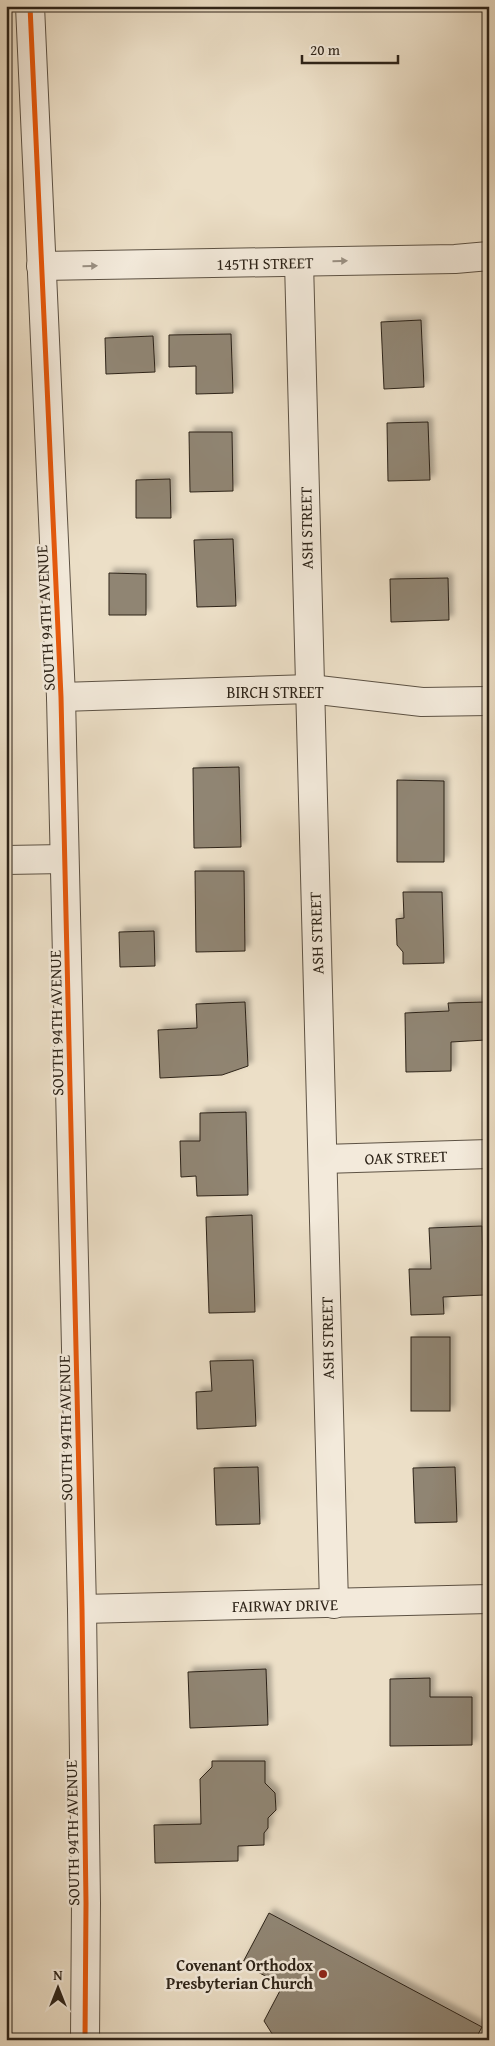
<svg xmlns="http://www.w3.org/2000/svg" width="495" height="2046" viewBox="0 0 495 2046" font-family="'Gentium Book Plus',serif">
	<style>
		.building { fill: #908573; stroke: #2d2318; filter: url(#shadow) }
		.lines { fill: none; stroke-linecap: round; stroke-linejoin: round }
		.minor-casing { stroke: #5d5244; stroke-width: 30 }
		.minor { stroke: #f3eadb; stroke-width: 28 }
		.cycleway-casing { stroke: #f3eadb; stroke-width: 8 }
		.cycleway { stroke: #e8590c; stroke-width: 5 }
		.oneway { fill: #9a9083 }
		.poi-dot { fill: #8f2418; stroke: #f3eadb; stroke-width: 2 }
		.labels { text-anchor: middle; stroke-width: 5; stroke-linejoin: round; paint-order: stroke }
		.street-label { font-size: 16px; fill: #2d2318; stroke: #f3eadb }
		.poi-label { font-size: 16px; font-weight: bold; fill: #2d2318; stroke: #f3eadb; text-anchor: end }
	</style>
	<defs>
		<filter id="shadow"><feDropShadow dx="4.5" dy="-4.5" stdDeviation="2.5" flood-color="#0004"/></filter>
	</defs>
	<rect width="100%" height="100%" fill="#ecdfc7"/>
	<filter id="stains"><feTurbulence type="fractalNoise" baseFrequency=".004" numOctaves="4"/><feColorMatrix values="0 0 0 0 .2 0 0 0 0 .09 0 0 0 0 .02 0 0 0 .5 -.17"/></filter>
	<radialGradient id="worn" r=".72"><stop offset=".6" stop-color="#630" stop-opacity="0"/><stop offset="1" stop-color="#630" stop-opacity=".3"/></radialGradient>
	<g class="building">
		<path d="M421 320 424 387 384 389 381 322Z"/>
		<path d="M231 334 233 393 196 394V366L169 367V335Z"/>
		<path d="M153 336 155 372 106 374 105 338Z"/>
		<path d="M428 422 430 480 388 481 387 423Z"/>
		<path d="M189 432H232L233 491 190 492Z"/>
		<path d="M170 479 171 518H136V480Z"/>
		<path d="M233 539 236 606 197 607 194 540Z"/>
		<path d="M109 573 146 574V615H109Z"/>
		<path d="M448 578 449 620 391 622 390 579Z"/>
		<path d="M239 767 241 847 194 848 193 768Z"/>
		<path d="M397 780 444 781V862H397Z"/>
		<path d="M195 871H244L245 951 196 952Z"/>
		<path d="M403 892H442L444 963 403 964V952L397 945 396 919 404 918Z"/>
		<path d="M154 931 155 966 120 967 119 932Z"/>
		<path d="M245 1002 248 1066 222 1075 160 1078 158 1030 197 1028 196 1004Z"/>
		<path d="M485 1002 486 1040 451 1042V1071L406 1072 405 1013 449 1011 448 1003Z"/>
		<path d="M246 1112 248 1195 197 1196 196 1176 181 1177 180 1141H200V1113Z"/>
		<path d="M252 1215 255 1312 209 1313 206 1217Z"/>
		<path d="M482 1226 484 1295 443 1297 444 1314 411 1315 409 1269H431L429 1228Z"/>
		<rect x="411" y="1337" width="39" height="74"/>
		<path d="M253 1360 256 1426 197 1429 196 1392 212 1391 210 1361Z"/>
		<path d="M258 1467 260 1524 216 1525 214 1468Z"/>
		<path d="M455 1467 457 1522 415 1523 413 1468Z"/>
		<path d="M266 1669 268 1725 190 1728 188 1672Z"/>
		<path d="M430 1678V1697H472V1745L390 1746V1679Z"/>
		<path d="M212 1761H265V1783L275 1793 276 1810 268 1818V1828L264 1833V1845L238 1846V1861L155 1863 154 1825 201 1824 200 1779 212 1767Z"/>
		<path d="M269 1913 482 2027 475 2040H276L264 2021 283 1985 242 1964Z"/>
	</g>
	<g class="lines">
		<defs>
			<g id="minor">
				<path d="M30 6 61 697 82 1609 86 1903 85 2040"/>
				<path d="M299 262 334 1604"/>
				<path d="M41 266 455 259 489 256"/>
				<path d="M61 697 310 689 422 702 489 701"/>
				<path d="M6 860 64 859"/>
				<path d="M323 1159 489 1154"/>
				<path d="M82 1609 489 1599"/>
			</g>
		</defs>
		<use href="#minor" class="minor-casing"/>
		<use href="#minor" class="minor"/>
		<defs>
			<path id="cycleway" d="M30 6 61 697 82 1609 86 1903 85 2040"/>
		</defs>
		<use href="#cycleway" class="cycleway-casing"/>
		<use href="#cycleway" class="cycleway"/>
	</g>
	<defs><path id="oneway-solid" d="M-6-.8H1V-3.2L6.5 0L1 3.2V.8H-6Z" transform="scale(1.25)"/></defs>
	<g class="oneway">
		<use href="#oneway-solid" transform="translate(340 261) rotate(-1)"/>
		<use href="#oneway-solid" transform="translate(90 266) rotate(-1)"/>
	</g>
	<circle class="poi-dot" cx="323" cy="1974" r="5"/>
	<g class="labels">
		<g class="street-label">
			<text transform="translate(265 263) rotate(-1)" y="6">145TH STREET</text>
			<text transform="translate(306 528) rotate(-91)" y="6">ASH STREET</text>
			<text transform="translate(45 618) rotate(-93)" y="6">SOUTH 94TH AVENUE</text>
			<text x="275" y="698">BIRCH STREET</text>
			<text transform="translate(316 933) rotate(-92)" y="6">ASH STREET</text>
			<text transform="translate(56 1023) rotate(-91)" y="6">SOUTH 94TH AVENUE</text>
			<text transform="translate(406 1157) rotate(-2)" y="6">OAK STREET</text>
			<text transform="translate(327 1338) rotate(-91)" y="6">ASH STREET</text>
			<text transform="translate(65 1428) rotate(-91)" y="6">SOUTH 94TH AVENUE</text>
			<text transform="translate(285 1605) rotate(-1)" y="6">FAIRWAY DRIVE</text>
			<text transform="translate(72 1833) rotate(-91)" y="6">SOUTH 94TH AVENUE</text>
		</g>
		<g class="poi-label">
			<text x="313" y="1971">Covenant Orthodox<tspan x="313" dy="18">Presbyterian Church</tspan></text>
		</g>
	</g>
	<rect width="495" height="2046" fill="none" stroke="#ecdfc7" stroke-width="25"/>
	<rect x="8" y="8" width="480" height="2031" fill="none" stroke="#2d2318" stroke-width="2.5"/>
	<rect x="12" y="12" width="470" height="2021" fill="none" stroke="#2d2318"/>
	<g transform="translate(58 1988)" stroke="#f3eadb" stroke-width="4" paint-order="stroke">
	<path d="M0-4L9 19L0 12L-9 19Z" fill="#2d2318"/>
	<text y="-8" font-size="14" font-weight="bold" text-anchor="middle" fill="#2d2318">N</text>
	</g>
	<path d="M302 55v8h96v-8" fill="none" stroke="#2d2318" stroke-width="2.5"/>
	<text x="310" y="55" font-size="15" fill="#2d2318" stroke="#f3eadb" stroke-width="4" paint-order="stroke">20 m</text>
	<rect width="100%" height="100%" filter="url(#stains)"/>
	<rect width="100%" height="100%" fill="url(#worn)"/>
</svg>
